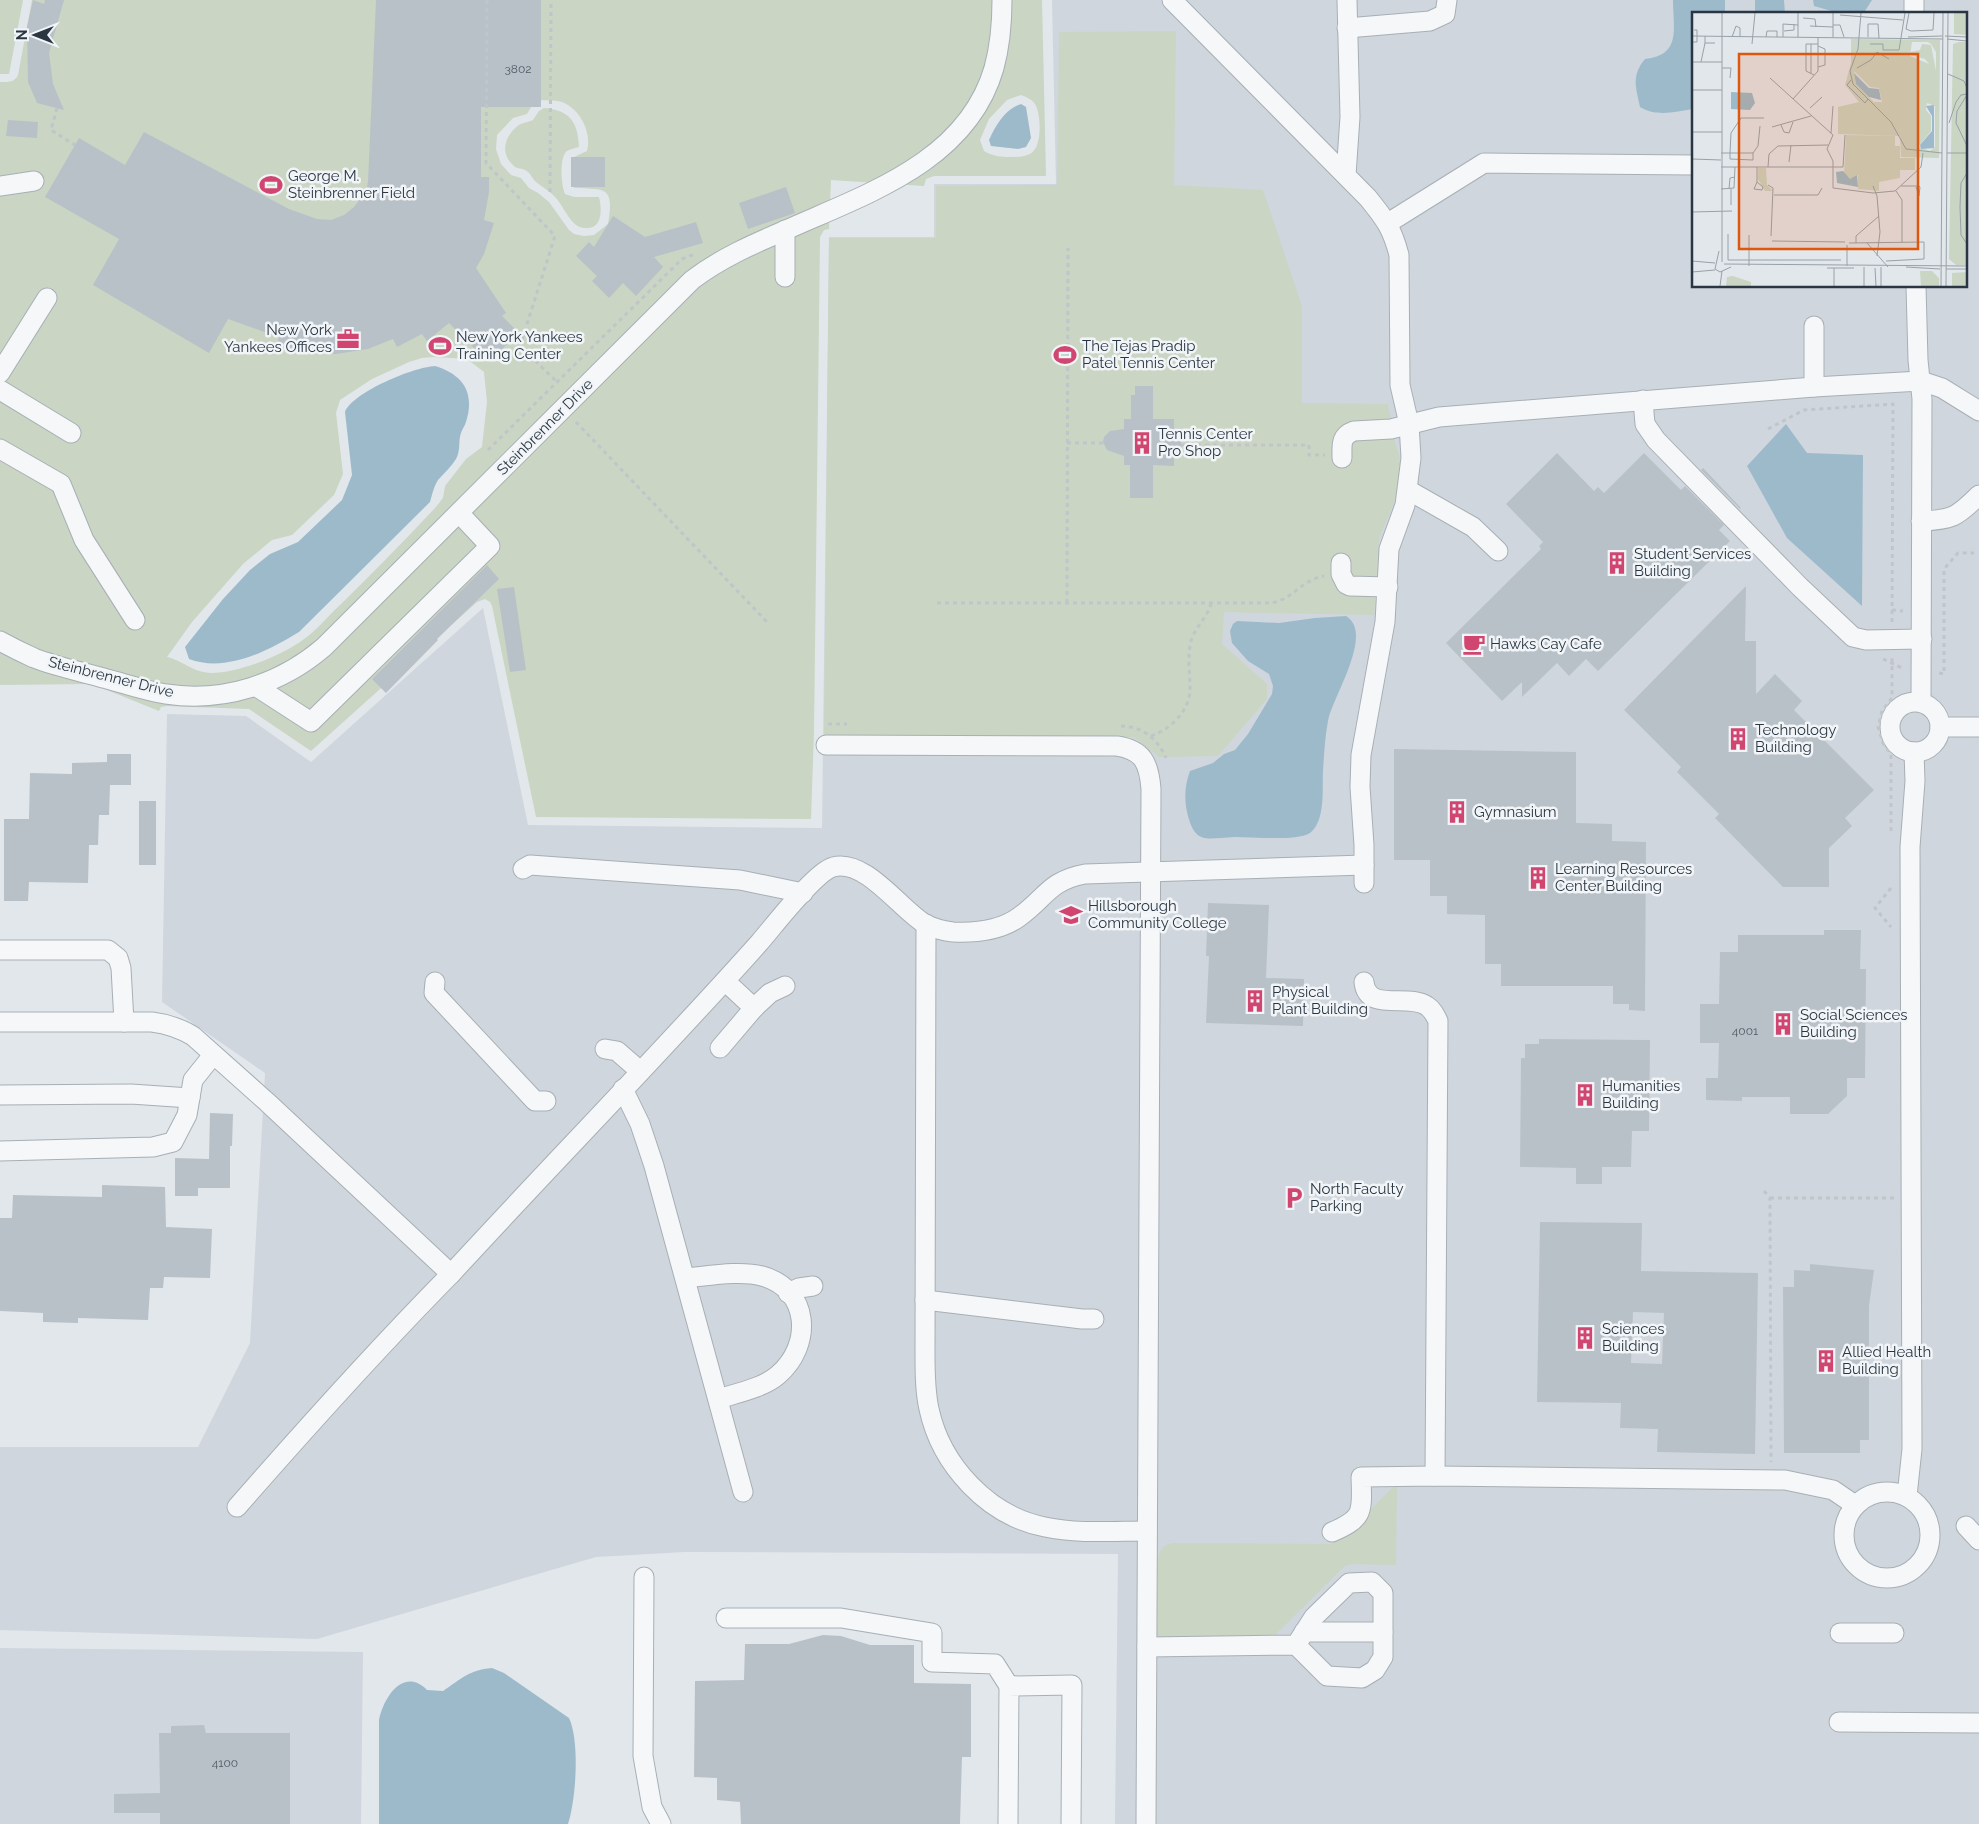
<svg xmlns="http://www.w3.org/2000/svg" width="1979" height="1824" viewBox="0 0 1979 1824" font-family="Raleway,sans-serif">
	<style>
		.built { fill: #d0d6dd; fill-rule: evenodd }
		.green { fill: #cad5c3; fill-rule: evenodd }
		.water { fill: #9dbacb }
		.building { fill: #b9c1c8; fill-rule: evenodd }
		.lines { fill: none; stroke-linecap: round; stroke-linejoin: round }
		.minor-casing { stroke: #a7afb5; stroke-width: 21 }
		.path { stroke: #c0c5ca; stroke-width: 3; stroke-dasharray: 4 4; stroke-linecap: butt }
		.minor { stroke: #f5f7f9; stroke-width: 19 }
		.labels { text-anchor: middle; stroke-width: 5; stroke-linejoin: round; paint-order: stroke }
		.number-label { font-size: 12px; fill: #4e5a64 }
		.poi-label { font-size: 15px; fill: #2a3743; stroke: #f2f5f8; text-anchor: start }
		.street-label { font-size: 15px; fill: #2a3743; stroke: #f2f5f8 }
		.inset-road { fill: none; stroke: #98a1a8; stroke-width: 1 }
		.view { fill: #de570f; fill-opacity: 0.15; stroke: #de570f; stroke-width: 2.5 }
		.inset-edge { fill: none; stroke: #2a3743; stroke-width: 2.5 }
	</style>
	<rect width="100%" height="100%" fill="#e2e7eb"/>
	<g class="built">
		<path d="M1052 0H1979V1824H1115L1118 1554 685 1552 596 1557 317 1639 0 1630V1447H198L250 1343 265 1073 162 1002 167 714 246 716 311 762 483 608 528 825 822 828 829 237H934V184H1056ZM1693 14H1965V286H1693Z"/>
		<path d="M0 1648 363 1652 361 1824H0Z"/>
	</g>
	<g class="green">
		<path d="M0 0H23L9 74H0Z"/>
		<path d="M32 0H1042L1046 176H934L926 179 924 186 831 180 829 229 824 230 820 237 814 731 811 819 536 817 492 606 490 602 485 599 477 602 311 751 249 709 167 706 161 707 159 711 92 684 0 685V82C8 82 14 83 18 75ZM1021 95C1026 97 1032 99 1035 104 1041 113 1043 148 1030 154 1024 157 1016 157 1010 157 1001 157 992 156 984 151L980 140 989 119 1007 100ZM542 100C549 101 557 100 562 102 580 109 592 132 587 151L574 157 572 186 575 188C608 189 614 188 608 224L594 235 584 236 574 234 569 230 549 202 538 193 529 188 521 178 511 175 501 164 496 149 497 135 513 118 527 114 531 107ZM435 357 467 359 484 372 487 402 482 447 466 459 445 486 443 498 436 507C405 540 373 573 340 605 328 616 317 630 304 639 283 655 239 673 212 673 191 672 184 661 167 657L192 622 243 564 272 540 292 535 334 495 343 474 336 413 340 400 372 379 409 362 422 358Z"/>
		<path d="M1176 31 1174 185 1263 190 1302 306V403L1388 404 1395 442 1401 462 1399 486 1393 506 1379 538 1374 615 1224 612 1222 644 1267 684V699L1218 756 1159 757 1134 737 824 736 829 238H936V186L1057 185 1059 32Z"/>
		<path d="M544 108C570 110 578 122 579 147 575 148 570 149 567 151 559 157 561 185 565 194L574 197H599C602 209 603 230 584 228 571 227 564 207 556 198 550 191 542 187 535 181 532 178 530 172 525 170 522 168 518 169 515 167 499 154 504 136 519 125 522 123 529 122 533 120L539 111Z"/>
		<path d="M1397 1483 1396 1565 1353 1564 1345 1566 1273 1637 1157 1636 1158 1559C1159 1549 1165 1543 1176 1543L1331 1544 1341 1539Z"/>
	</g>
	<g class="water">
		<path d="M1673 0H1725V14H1693V109C1675 112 1656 117 1640 107 1636 87 1631 76 1645 59 1682 55 1673 29 1673 0Z"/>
		<path d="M1755 0H1784L1785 14H1755Z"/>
		<path d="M1813 0H1872L1865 11 1835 12 1814 6Z"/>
		<path d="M1021 104 1026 107 1031 138 1026 147 1018 149 991 146 989 140C996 125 1005 109 1021 104Z"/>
		<path d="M435 366C464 375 475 393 466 422 465 426 462 429 461 433 458 441 461 450 456 459 451 467 444 473 438 480 434 486 432 495 430 502L299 632C268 651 226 673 189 659L185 647 223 599 250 570 270 554 298 542 342 500 352 475 345 412C353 392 414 367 435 366Z"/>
		<path d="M1786 424 1807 453 1863 455 1862 606 1787 538 1747 466Z"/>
		<path d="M1346 616C1375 633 1332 698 1328 721 1325 737 1324 755 1323 771 1322 788 1326 821 1310 833 1301 839 1276 838 1265 838 1255 838 1245 837 1235 837 1206 838 1195 846 1187 812 1184 798 1185 784 1190 771L1213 763 1224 754 1235 750 1248 734 1272 694 1273 686 1269 674 1248 661 1232 643 1230 631 1233 624 1237 621 1279 623 1315 618Z"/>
		<path d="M492 1668 504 1673 569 1718C580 1741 576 1800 568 1824H379V1720C384 1696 404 1667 427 1690L443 1691C461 1679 469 1670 492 1668Z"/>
	</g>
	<g class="building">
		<path d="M33 0 44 4 45 0H64L49 53 53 84 64 110 37 103 28 82 27 27Z"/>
		<path d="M376 0H541V107H481V177H489V192L484 220 494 223 484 254 476 268 506 313 502 316 519 333 488 362 449 323 427 341 422 334 397 347 393 339 368 349 336 354 307 353 276 347 279 337 228 319 209 353 93 285 119 239 45 197 79 138 125 165 144 132 289 209 317 219 331 220 344 215 354 207 366 191 368 182Z"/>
		<path d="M8 120 38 122 37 138 6 136Z"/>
		<rect x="571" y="157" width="34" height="30"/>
		<path d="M786 187 795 213 748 229 739 203Z"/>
		<path d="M613 216 645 237 696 222 703 243 654 257 663 267 636 296 623 283 609 298 592 281 597 276 576 256 589 242 594 247Z"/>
		<path d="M1135 386H1153V419H1174V428H1181V457H1174V466L1153 465V498H1130V465H1124V456L1107 450 1103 442 1104 437 1110 431 1124 429V419H1131V395H1135Z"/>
		<path d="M1557 453 1594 491 1598 487 1604 493 1644 453 1681 490 1685 486 1724 525 1719 530 1730 541 1598 671 1586 659 1569 676 1557 663 1522 697V682L1502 701 1446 643 1541 549 1539 546 1543 542 1506 504Z"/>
		<path d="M1703 468 1741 508 1740 509 1701 470Z"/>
		<path d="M487 565 499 579 437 639 438 640 386 693 372 679Z"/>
		<path d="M1746 586 1745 641H1756V694L1775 674 1802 701 1794 710 1874 790 1845 818 1852 826 1829 848V887H1783L1715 818 1719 814 1677 772 1681 767 1624 710Z"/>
		<path d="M514 587 526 670 510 672 497 589Z"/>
		<path d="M1394 749 1576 752V823L1612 824V841L1646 842 1645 1011 1629 1010V1004H1613V986H1501V964H1485V915L1447 914V896H1430V860H1394Z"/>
		<path d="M107 754H131V785H110L109 815H99L98 845H89L88 883 29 882 28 901H4V819H29L30 773 72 774V763L107 762Z"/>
		<rect x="139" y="801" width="17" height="64"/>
		<path d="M1208 903 1269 905 1266 978 1304 979 1303 1026 1206 1023 1209 956H1206Z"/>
		<path d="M1824 930H1861L1860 969H1866L1865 1078H1847V1096L1828 1114H1790V1097H1742V1101L1706 1100V1078H1718L1719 1043H1700V1004H1719L1720 952H1738V935H1824Z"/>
		<path d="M1539 1039 1650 1040 1649 1131H1632L1631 1167H1602V1184H1576V1168L1520 1167 1521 1058H1525V1044H1539Z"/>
		<path d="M210 1113 233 1114 232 1146H230V1188H198V1196H175V1158L209 1159Z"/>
		<path d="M102 1185 165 1187 166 1227 212 1229 210 1278 164 1277 163 1288H150L148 1320 78 1318V1323L43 1322V1313L0 1311V1218H12L13 1195 102 1197Z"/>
		<path d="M1540 1222 1642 1223 1641 1271 1758 1273 1755 1454 1657 1452 1658 1429 1620 1428 1621 1403 1537 1402ZM1633 1312 1664 1313 1662 1364 1631 1363Z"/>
		<path d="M1810 1264 1874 1270 1869 1306V1440H1860V1453H1784L1783 1287H1794V1270L1810 1271Z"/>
		<path d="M823 1635 841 1636 870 1645H914V1683L971 1684V1757H962L960 1824H741L740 1802 717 1800V1778L694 1777 695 1681 744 1680 745 1644H789Z"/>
		<path d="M204 1725 206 1733H290V1824H160V1813H114V1794L160 1793 159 1733H171V1726Z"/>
	</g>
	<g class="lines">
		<defs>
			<g id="minor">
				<path d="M1172 0 1368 198C1385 219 1392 228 1399 255L1400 385 1409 424 1411 458 1405 505 1389 549 1385 622 1361 755 1360 787 1364 845V883"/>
				<path d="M1914 14V0"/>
				<path d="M1347 28 1430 21 1445 14 1447 0"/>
				<path d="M1346 175 1350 117 1347 0"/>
				<path d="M0 186 34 181"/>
				<path d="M1388 223 1484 163 1693 165"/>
				<path d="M785 230V277"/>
				<path d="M1916 286 1918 360 1922 399 1921 702"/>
				<path d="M0 373 47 298"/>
				<path d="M1814 387V326"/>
				<path d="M0 390 71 433"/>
				<path d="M1643 400 1645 424 1656 440 1800 587 1853 637 1866 640 1922 639"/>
				<path d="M0 449 61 484 84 540 135 620"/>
				<path d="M1342 458C1342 445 1340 436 1354 431L1391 429 1439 417 1814 387 1921 381 1942 388 1979 411"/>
				<path d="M1408 490 1473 527 1498 551"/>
				<path d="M1921 521C1952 520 1957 517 1979 495"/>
				<path d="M1341 563V574L1346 584 1350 586 1388 587"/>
				<path d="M0 641C11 647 23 653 34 658 57 667 83 672 107 679 126 684 146 691 166 694 223 703 281 684 324 647L692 280C721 258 753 244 786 230 866 194 967 162 994 68 1000 46 1002 23 1002 0"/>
				<path d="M257 687 311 722 490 546 459 513"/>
				<circle cx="1915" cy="727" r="25"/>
				<path d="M1940 727H1979"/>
				<path d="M826 745 1117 746C1143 750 1149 763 1151 789L1146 1824"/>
				<path d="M523 869 530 865 740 880 803 893"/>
				<path d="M926 924 925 1353C925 1372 925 1391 929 1409 941 1465 988 1516 1045 1527 1078 1534 1114 1531 1147 1531"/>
				<path d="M0 950H108L118 958 121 968 124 1022"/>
				<path d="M725 981 754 1008 770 993 785 986"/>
				<path d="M435 982 434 993 535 1101H546"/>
				<path d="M1364 982C1367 1013 1408 993 1427 1006 1432 1009 1435 1015 1438 1021L1435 1476"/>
				<path d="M0 1022H152C167 1024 180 1028 193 1036L267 1102 451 1274"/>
				<path d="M720 1048 754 1008"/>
				<path d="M605 1049 617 1051 640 1071"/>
				<path d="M623 1089 640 1124 654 1166 743 1492"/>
				<path d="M0 1095 131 1094 190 1098"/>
				<path d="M0 1151 153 1147 173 1142 187 1115 193 1080 213 1055"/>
				<path d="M685 1278C708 1276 740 1270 762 1276 810 1289 813 1345 778 1375 763 1388 737 1393 718 1399"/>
				<path d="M788 1293 799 1288 813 1286"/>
				<path d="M925 1300 1082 1319H1094"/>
				<circle cx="1887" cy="1535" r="43"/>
				<path d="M1907 1496 1912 1449 1910 847 1915 781 1914 752"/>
				<path d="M237 1507C307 1427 377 1349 451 1274 553 1163 659 1055 759 943 774 926 814 873 833 867 865 858 900 909 925 924 933 928 944 931 953 932 976 933 1000 931 1019 917 1046 898 1048 881 1085 874L1364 865"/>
				<path d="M1966 1526 1979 1540"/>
				<path d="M1332 1532C1365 1518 1362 1511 1361 1477L1435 1476 1785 1480 1833 1490 1855 1505"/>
				<path d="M644 1577 643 1756 652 1807 661 1824"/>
				<path d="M726 1618H841L932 1633V1662L995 1664 1009 1686"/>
				<path d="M1304 1632H1383"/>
				<path d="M1840 1633H1894"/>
				<path d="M1147 1647 1296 1645 1314 1617 1349 1583 1372 1582 1383 1593V1657L1375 1670 1362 1678 1327 1676 1296 1645"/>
				<path d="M1839 1722 1979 1723"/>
				<path d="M1008 1824 1009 1686 1072 1685 1071 1824"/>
			</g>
		</defs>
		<use href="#minor" class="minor-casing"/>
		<g class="path">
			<path d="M487 0 486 163 555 236 520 346 556 381"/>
			<path d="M57 108 51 130 75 145"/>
			<path d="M550 192 551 0"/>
			<path d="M576 422 767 622"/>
			<path d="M1768 429 1804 410 1893 404 1892 623"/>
			<path d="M1067 443H1103"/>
			<path d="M1181 445H1309V455H1325"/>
			<path d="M488 450 682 259 695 254"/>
			<path d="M937 603H1271C1292 600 1303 579 1324 576"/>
			<path d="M1067 603 1068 248"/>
			<path d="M1892 610 1903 611"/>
			<path d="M1883 659 1904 669"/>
			<path d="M1939 673 1944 674V569L1958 553H1974"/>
			<path d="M828 724H847"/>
			<path d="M1121 726C1142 726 1158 739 1166 758"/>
			<path d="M1151 736C1171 729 1191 710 1190 687 1190 672 1187 656 1191 641 1195 627 1208 617 1211 603"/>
			<path d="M1891 831V754L1883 743 1878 727 1882 711 1892 698V657"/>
			<path d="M1891 888 1875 908 1891 927"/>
			<path d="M1764 1191 1770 1198 1771 1462"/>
			<path d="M1770 1198H1894"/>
		</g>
		<use href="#minor" class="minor"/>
	</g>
	<defs>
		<symbol id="stadium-bare" viewBox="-9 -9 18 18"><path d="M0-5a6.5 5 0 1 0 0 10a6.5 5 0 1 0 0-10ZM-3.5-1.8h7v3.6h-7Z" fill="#d14671" stroke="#f2f5f8" stroke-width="2.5" paint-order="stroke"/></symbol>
		<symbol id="office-bare" viewBox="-9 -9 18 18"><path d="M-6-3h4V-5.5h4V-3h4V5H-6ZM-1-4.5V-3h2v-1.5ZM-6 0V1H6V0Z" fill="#d14671" stroke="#f2f5f8" stroke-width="2.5" paint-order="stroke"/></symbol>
		<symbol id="building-bare" viewBox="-9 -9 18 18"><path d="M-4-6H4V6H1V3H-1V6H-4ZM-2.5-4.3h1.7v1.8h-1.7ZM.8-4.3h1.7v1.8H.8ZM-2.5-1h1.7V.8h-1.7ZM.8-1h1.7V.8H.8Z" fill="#d14671" stroke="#f2f5f8" stroke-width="2.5" paint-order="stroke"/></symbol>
		<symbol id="cafe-bare" viewBox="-9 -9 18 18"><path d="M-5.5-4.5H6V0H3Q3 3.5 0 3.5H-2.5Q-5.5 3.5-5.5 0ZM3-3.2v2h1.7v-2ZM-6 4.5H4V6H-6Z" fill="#d14671" stroke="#f2f5f8" stroke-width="2.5" paint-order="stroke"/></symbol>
		<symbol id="university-bare" viewBox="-9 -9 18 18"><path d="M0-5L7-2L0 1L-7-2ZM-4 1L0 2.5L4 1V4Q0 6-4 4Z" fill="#d14671" stroke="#f2f5f8" stroke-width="2.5" paint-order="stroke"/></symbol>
		<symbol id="parking-bare" viewBox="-9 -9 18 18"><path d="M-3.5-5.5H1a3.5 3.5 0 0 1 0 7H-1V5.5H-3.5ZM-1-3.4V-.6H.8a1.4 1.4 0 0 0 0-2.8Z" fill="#d14671" stroke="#f2f5f8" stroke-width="2.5" paint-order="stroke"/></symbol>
	</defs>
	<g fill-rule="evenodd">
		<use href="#stadium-bare" x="255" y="169" width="32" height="32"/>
		<use href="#office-bare" x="332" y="323" width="32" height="32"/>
		<use href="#stadium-bare" x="424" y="330" width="32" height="32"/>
		<use href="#stadium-bare" x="1049" y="339" width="32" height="32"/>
		<use href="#building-bare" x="1126" y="427" width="32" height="32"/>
		<use href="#building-bare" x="1601" y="547" width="32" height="32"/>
		<use href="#cafe-bare" x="1458" y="628" width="32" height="32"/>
		<use href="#building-bare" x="1722" y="723" width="32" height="32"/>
		<use href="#building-bare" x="1441" y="796" width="32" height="32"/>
		<use href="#building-bare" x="1522" y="862" width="32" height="32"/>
		<use href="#university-bare" x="1055" y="899" width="32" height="32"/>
		<use href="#building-bare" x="1239" y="985" width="32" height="32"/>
		<use href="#building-bare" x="1767" y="1008" width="32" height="32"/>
		<use href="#building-bare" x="1569" y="1079" width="32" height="32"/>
		<use href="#parking-bare" x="1278" y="1182" width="32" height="32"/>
		<use href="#building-bare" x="1569" y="1322" width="32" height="32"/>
		<use href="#building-bare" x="1810" y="1345" width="32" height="32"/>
	</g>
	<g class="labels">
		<g class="number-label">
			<text x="518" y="73">3802</text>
			<text x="1745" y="1035">4001</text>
			<text x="225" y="1767">4100</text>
		</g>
		<g class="poi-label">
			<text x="288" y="181">George M.<tspan x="288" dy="17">Steinbrenner Field</tspan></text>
			<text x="332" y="335" text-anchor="end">New York<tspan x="332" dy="17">Yankees Offices</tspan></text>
			<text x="456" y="342">New York Yankees<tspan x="456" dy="17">Training Center</tspan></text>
			<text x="1082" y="351">The Tejas Pradip<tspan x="1082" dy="17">Patel Tennis Center</tspan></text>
			<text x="1158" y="439">Tennis Center<tspan x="1158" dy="17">Pro Shop</tspan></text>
			<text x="1634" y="559">Student Services<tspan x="1634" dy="17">Building</tspan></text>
			<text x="1490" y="649">Hawks Cay Cafe</text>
			<text x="1755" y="735">Technology<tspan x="1755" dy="17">Building</tspan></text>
			<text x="1474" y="817">Gymnasium</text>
			<text x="1555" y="874">Learning Resources<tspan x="1555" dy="17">Center Building</tspan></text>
			<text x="1088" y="911">Hillsborough<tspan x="1088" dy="17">Community College</tspan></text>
			<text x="1272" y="997">Physical<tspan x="1272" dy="17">Plant Building</tspan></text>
			<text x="1800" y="1020">Social Sciences<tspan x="1800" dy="17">Building</tspan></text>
			<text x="1602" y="1091">Humanities<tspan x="1602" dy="17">Building</tspan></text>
			<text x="1310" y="1194">North Faculty<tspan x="1310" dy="17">Parking</tspan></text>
			<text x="1602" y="1334">Sciences<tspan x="1602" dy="17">Building</tspan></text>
			<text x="1842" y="1357">Allied Health<tspan x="1842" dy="17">Building</tspan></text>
		</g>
		<g class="street-label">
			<text transform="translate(545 427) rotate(-45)" y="5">Steinbrenner Drive</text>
			<text transform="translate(111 677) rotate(14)" y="5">Steinbrenner Drive</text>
		</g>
	</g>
	<g transform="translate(1692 12)">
		<rect width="275" height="275" fill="#e2e7eb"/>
		<path d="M262 1H275V23L262 22ZM159 27 248 28 247 146 209 145 208 124 146 122V95L167 90 153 73 159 51ZM220 30H236L239 32 244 40V59L239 33 230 32 228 38 219 40V43L233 47 237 52 218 44ZM162 59 178 75 187 76 190 90H182L164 72ZM235 91 243 94V135L238 139 226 135 239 119V104L234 98ZM267 30H275V253H264L257 247 261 32ZM154 123 203 124V134H208V146H223V158H208V166L187 170V179L166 177V163L158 167 152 162ZM66 156H74L75 173 81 179H73L66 167ZM228 259H240L247 266V274H229ZM275 260V274H260V261ZM41 264 59 270V274H34L35 265Z" fill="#cad5c3" fill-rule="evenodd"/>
		<path d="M162 61 177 76 187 77 189 88 177 85 164 72ZM39 80 60 81 63 91 58 98 39 97ZM242 93V136L229 137 228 133 240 119V104L234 94ZM151 159 158 167 165 163 166 175 145 171 144 160Z" fill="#9dbacb"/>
		<path class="inset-road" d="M30 1V250M106 1V25M169 1 166 37 158 59 161 72 199 110 214 137 250 141M217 1 214 17 219 19 241 18 242 1M148 3 211 8M111 6 123 7 124 15M141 13H148L152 25M118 14 141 15M92 19 102 18V12M0 24 251 27M13 24V31H23M253 24 275 25M40 25 44 14 48 16V25M74 25 75 19H85V25M91 25V12L106 13M141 25V1M176 25V12H186L187 26M216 25 250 24M255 27 275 29M0 30H5V18H2M60 32 63 1M178 32H191V38H207M126 34 133 37V53L126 55M207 38 213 1M0 50H30M9 50 13 31M30 56H39L38 66M165 56 179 48 185 40 197 47M119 61V32M256 62 272 69 275 76M122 63 114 59V32H126M78 66 141 123 135 137 141 149V176M159 68 155 73 173 91 176 87M0 78H30M275 83 265 99 264 111 275 134M101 87 126 59V25M118 96 130 85M257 111 264 90 269 83 275 82M89 113 92 120 97 121 101 110M80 115 119 104M0 120H30M139 121 141 94M29 141H38V147L61 148V141H38L39 121 49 106H72M61 141 66 134 68 114M255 141H275M0 147 29 148M97 150 99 133M29 155H151L153 123M65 155V170L71 175 70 178 62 177 65 170M76 155 77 142 86 134 136 133M275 161 269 171 268 195 269 223 275 232M76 173 81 176 79 224M181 174 185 184 188 220 185 244M209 174H227L228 175 227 184 224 175M141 176 181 181 203 179 229 155 231 141M29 177 42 176 43 155M37 177 38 166 43 165M39 177V193M204 179 210 188V230M82 183H126L130 176M0 200 40 199M36 222V248H149M57 223V254M80 229 153 230M157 231 232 230V247L194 249M164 231V224L187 204M175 231 196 255M27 239 23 257 28 260 39 255M0 249 23 251M32 252 275 254M155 254V233M189 255V274M214 255 248 257M135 256H162M142 256V274M183 256 184 274M254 257H275M0 260 23 258M28 274 30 259M172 274V255M249 274 251 1M254 274 256 1"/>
		<path class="view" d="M47 42H226V237H47Z"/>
		<rect width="275" height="275" class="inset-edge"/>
	</g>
	<g transform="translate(35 35) rotate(270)" stroke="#f2f5f8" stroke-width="4" paint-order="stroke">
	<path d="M0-4L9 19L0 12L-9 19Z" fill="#2a3743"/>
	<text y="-8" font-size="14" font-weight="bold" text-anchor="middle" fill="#2a3743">N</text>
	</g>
</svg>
